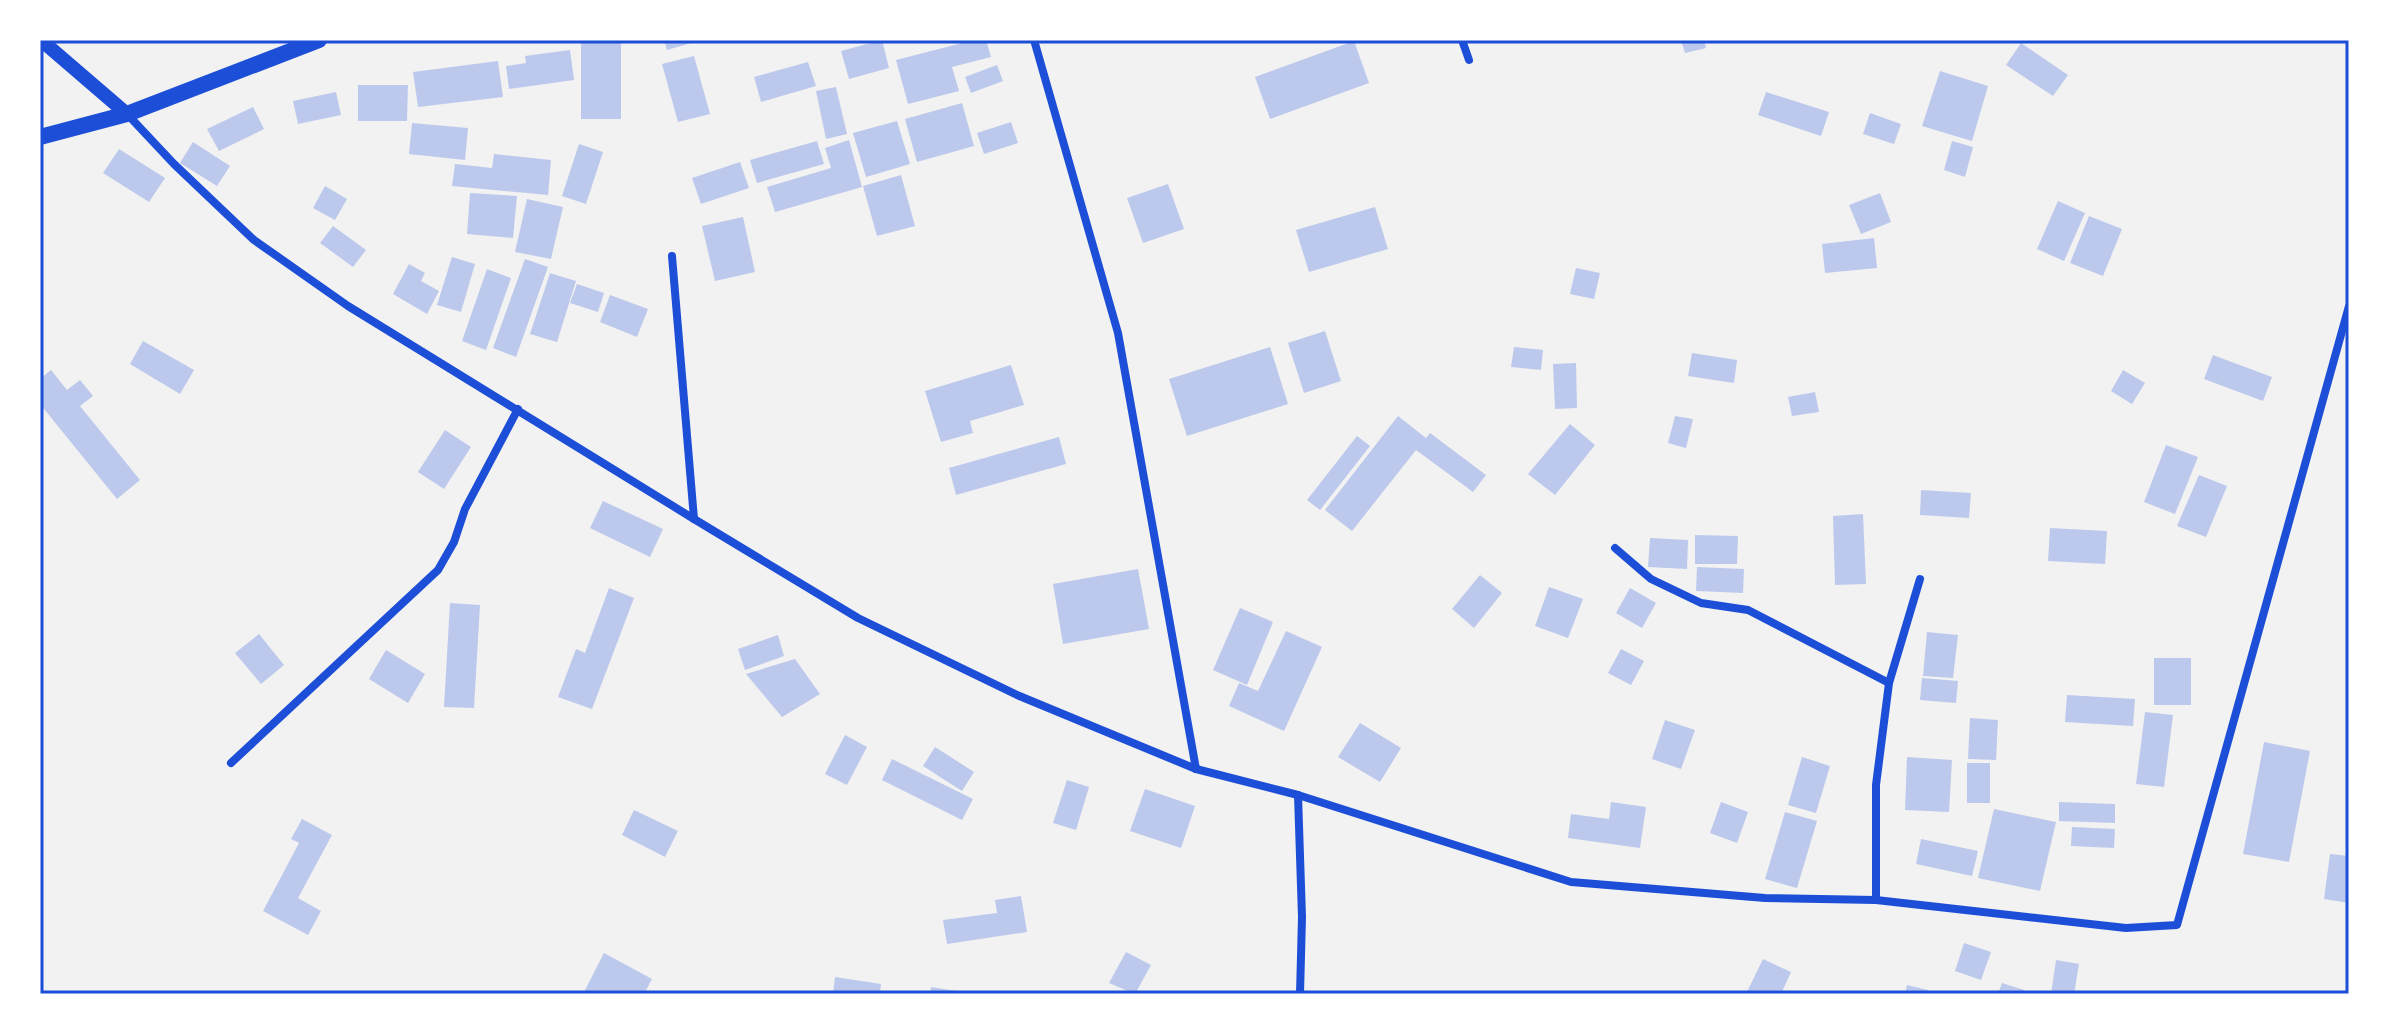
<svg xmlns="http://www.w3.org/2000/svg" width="2389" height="1034" viewBox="0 0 2389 1034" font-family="Poppins,sans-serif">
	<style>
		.building { fill: #bdc9ec }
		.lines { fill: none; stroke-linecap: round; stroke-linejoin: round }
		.minor { stroke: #1d4ed8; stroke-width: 8 }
		.tertiary { stroke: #1d4ed8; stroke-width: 14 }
		.secondary { stroke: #1d4ed8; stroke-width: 16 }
		.neatline { fill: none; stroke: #1d4ed8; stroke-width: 3 }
	</style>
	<rect width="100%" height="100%" fill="#f2f2f2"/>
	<g class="building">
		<rect x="581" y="40" width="40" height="79"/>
		<path d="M664 40H698V41L667 50Z"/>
		<path d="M882 40 889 68 849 79 841 51Z"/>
		<path d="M974 40H986L991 57 952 67 959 91 908 104 896 60Z"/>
		<path d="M1681 40H1704L1706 48 1685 53Z"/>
		<path d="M1354 41 1369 83 1270 119 1255 77Z"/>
		<path d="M2021 43 2068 75 2053 96 2006 65Z"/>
		<path d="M570 50 574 80 509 89 506 66 526 63 525 56Z"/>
		<path d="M694 56 710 114 678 122 662 64Z"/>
		<path d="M498 61 503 97 418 107 413 72Z"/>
		<path d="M808 62 816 86 761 102 754 77Z"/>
		<path d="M997 65 1003 81 971 93 965 77Z"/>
		<path d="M1940 71 1988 86 1972 141 1922 126Z"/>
		<path d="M358 85H408L407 121H358Z"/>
		<path d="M836 87 847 134 826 139 816 91Z"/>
		<path d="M336 92 341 115 298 124 293 101Z"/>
		<path d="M1766 92 1829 112 1821 136 1758 115Z"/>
		<path d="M962 103 974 146 917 162 905 119Z"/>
		<path d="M253 107 264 129 219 151 207 129Z"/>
		<path d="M1870 113 1901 124 1894 144 1863 134Z"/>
		<path d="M897 121 910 164 866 177 853 133Z"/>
		<path d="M1011 122 1018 143 984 154 977 133Z"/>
		<path d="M412 123 468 128 465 160 409 154Z"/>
		<path d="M849 140 862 187 775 212 767 187 831 168 825 148Z"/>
		<path d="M817 141 824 164 757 183 750 160Z"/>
		<path d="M1952 141 1973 147 1965 177 1944 170Z"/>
		<path d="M193 142 230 166 217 186 180 163Z"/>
		<path d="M579 144 603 152 586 204 562 196Z"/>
		<path d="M119 149 165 178 149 202 103 173Z"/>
		<path d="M494 154 551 160 548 195 452 186 455 164 492 168Z"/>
		<path d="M740 162 749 188 701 204 692 178Z"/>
		<path d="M901 175 915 226 877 236 863 186Z"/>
		<path d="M1168 184 1184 229 1143 243 1127 198Z"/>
		<path d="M325 186 347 199 335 220 313 208Z"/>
		<path d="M470 193 517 196 513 238 467 234Z"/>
		<path d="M1880 193 1891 222 1861 234 1849 205Z"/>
		<path d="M527 199 563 207 551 259 515 252Z"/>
		<path d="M2058 201 2085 213 2064 261 2037 249Z"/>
		<path d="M1375 207 1388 249 1309 272 1296 230Z"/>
		<path d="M2089 216 2122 229 2103 276 2070 263Z"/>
		<path d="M743 217 755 272 715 281 702 226Z"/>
		<path d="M333 226 366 250 353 267 320 243Z"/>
		<path d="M1874 238 1877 268 1825 273 1822 244Z"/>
		<path d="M452 257 475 264 461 312 437 305Z"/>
		<path d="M525 259 548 267 516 357 493 348Z"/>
		<path d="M409 264 425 273 421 281 439 291 427 314 393 294Z"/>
		<path d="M1576 268 1600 273 1594 299 1570 294Z"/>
		<path d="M487 269 511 278 486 350 462 341Z"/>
		<path d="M550 273 576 281 557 342 530 334Z"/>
		<path d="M577 284 604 293 598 312 570 303Z"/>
		<path d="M610 295 648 309 637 337 600 322Z"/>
		<path d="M1325 331 1341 381 1304 393 1288 343Z"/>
		<path d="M143 341 194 370 180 394 130 364Z"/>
		<path d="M1270 347 1288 404 1187 436 1169 379Z"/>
		<path d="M1514 347 1543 350 1541 370 1511 367Z"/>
		<path d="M1692 353 1737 360 1734 383 1688 376Z"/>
		<path d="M2213 355 2272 377 2263 401 2204 379Z"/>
		<path d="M1576 363 1577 408 1555 409 1553 364Z"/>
		<path d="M1011 365 1024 405 970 421 973 433 941 442 925 391Z"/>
		<path d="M51 370 67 390 80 380 93 396 80 406 140 480 117 499 40 404V379Z"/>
		<path d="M2123 370 2145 383 2132 404 2111 391Z"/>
		<path d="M1815 392 1819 412 1792 416 1788 397Z"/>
		<path d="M1398 416 1426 438 1430 433 1486 475 1473 492 1416 450 1352 531 1325 510Z"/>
		<path d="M1675 416 1693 419 1686 448 1668 443Z"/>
		<path d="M1570 424 1595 445 1555 495 1528 474Z"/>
		<path d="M445 430 471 447 444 489 418 472Z"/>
		<path d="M1357 436 1370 446 1320 510 1307 500Z"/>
		<path d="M1059 437 1066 464 956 495 949 468Z"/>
		<path d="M2166 445 2198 457 2175 514 2144 502Z"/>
		<path d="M2199 475 2227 486 2206 537 2177 526Z"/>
		<path d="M1921 490 1971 493 1969 518 1920 515Z"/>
		<path d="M603 501 663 529 650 557 590 528Z"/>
		<path d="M1863 514 1866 584 1835 585 1833 516Z"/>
		<path d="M2050 528 2107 531 2105 564 2048 561Z"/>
		<path d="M1695 535 1738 536 1737 564H1695Z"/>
		<path d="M1650 538 1688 540 1687 569 1648 567Z"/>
		<path d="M1697 567 1744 569 1743 593 1696 591Z"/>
		<path d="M1138 569 1149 629 1063 644 1053 584Z"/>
		<path d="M1480 575 1502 593 1474 628 1452 609Z"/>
		<path d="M1549 587 1583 599 1568 638 1535 626Z"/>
		<path d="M609 588 634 598 592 709 558 697 576 649 585 653Z"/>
		<path d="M1630 588 1656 603 1642 628 1616 613Z"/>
		<path d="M450 603 480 605 474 708 444 707Z"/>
		<path d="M1240 608 1273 622 1247 685 1213 670Z"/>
		<path d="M1286 631 1322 647 1284 731 1229 706 1239 683 1258 691Z"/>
		<path d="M1927 632 1958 635 1953 678 1923 676Z"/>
		<path d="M259 634 284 665 261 684 235 653Z"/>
		<path d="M778 635 784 656 745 670 738 649Z"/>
		<path d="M1621 649 1644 661 1631 685 1608 673Z"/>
		<path d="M386 650 425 674 408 703 369 679Z"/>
		<rect x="2154" y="658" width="37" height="47"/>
		<path d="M795 659 820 694 782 717 746 674Z"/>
		<path d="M1922 678 1958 681 1956 703 1920 700Z"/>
		<path d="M2067 695 2135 699 2133 726 2065 722Z"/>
		<path d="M2145 712 2173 715 2164 787 2136 784Z"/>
		<path d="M1970 718 1998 720 1996 760 1968 759Z"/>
		<path d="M1665 720 1695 730 1681 769 1652 759Z"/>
		<path d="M1360 723 1401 748 1380 782 1338 757Z"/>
		<path d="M845 735 867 747 847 785 825 774Z"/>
		<path d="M2264 742 2310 751 2289 862 2243 854Z"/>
		<path d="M935 747 974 772 962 791 923 766Z"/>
		<path d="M1802 757 1830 766 1816 813 1788 805Z"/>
		<path d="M1907 757 1952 760 1949 812 1905 810Z"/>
		<path d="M892 759 973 799 962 820 882 780Z"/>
		<rect x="1967" y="763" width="23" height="40"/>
		<path d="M1067 780 1089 787 1076 830 1053 823Z"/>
		<path d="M1145 789 1195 806 1181 848 1130 831Z"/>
		<path d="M1611 802 1646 807 1640 848 1568 838 1571 814 1609 819Z"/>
		<path d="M1721 802 1748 812 1737 843 1710 833Z"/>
		<path d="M2059 802 2115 804V823L2059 821Z"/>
		<path d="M1994 809 2056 822 2040 891 1978 878Z"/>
		<path d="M634 810 678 831 665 857 622 835Z"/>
		<path d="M1785 812 1817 821 1797 888 1765 879Z"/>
		<path d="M302 819 332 835 298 898 321 911 308 935 263 911 299 843 291 839Z"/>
		<path d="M2072 827 2115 829 2114 848 2071 846Z"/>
		<path d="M1921 839 1978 851 1972 876 1916 864Z"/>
		<path d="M2330 854 2349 856V903L2324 899Z"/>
		<path d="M1021 896 1027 932 947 944 943 920 997 913 995 900Z"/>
		<path d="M1964 943 1991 952 1981 980 1955 971Z"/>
		<path d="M1126 952 1151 965 1135 994 1109 983Z"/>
		<path d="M604 953 652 979 644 994H583Z"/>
		<path d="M1763 959 1791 972 1781 994H1746Z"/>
		<path d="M2056 960 2079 964 2074 994H2051Z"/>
		<path d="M835 977 881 984 880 994H833Z"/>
		<path d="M2002 983 2024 990 2023 994H1998Z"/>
		<path d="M1907 985 1928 990 1927 994H1905Z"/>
		<path d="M931 987 963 992V994H930Z"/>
	</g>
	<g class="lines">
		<g class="minor">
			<path d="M1034 40 1118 333 1196 769"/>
			<path d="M1462 40 1469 60"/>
			<path d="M128 115 174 164 254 240 348 306 694 519 858 618 1017 695 1196 769 1298 795 1571 882 1765 898 1876 900 2126 928 2177 925 2349 306"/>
			<path d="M672 256 694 519"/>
			<path d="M1615 548 1651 579 1701 603 1748 610 1889 683"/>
			<path d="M231 763 438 570 454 542 465 509 518 409"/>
			<path d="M1298 795 1302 917 1300 994"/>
			<path d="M1876 900V785L1889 683 1920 579"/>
		</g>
		<path class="tertiary" d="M41 40 127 114"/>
		<path class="secondary" d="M40 137 127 114 319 40"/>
	</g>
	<rect width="2389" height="1034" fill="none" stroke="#ffffff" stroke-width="84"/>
	<rect x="42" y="42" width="2305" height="950" class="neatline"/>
</svg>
